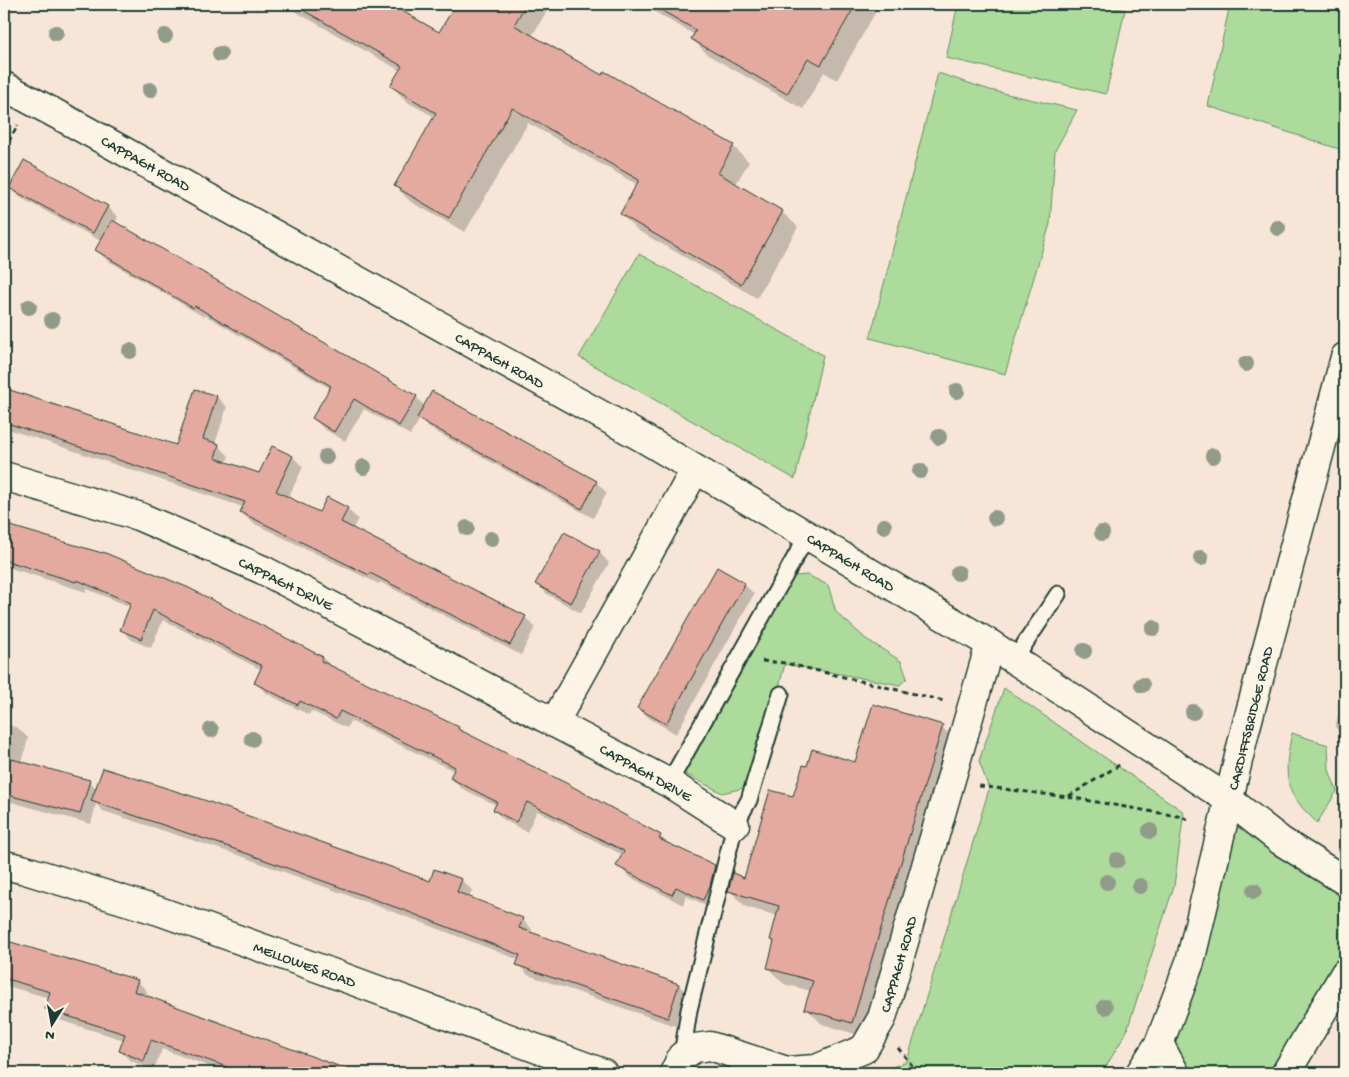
<svg xmlns="http://www.w3.org/2000/svg" width="1349" height="1077" viewBox="0 0 1349 1077" font-family="'Gochi Hand',sans-serif">
	<style>
		.green { fill: #acdb9b; stroke: #668c68 }
		.shadow { fill: #0003 }
		.building { fill: #e4aa9f; stroke: #1f3d34 }
		.lines { fill: none; stroke-linecap: round; stroke-linejoin: round }
		.lane-casing { stroke: #1f3d34; stroke-width: 19 }
		.street-casing { stroke: #1f3d34; stroke-width: 31 }
		.secondary-casing { stroke: #1f3d34; stroke-width: 31 }
		.path { stroke: #1f3d34; stroke-width: 3; stroke-dasharray: 5 4; stroke-linecap: butt }
		.lane { stroke: #fcf5e5; stroke-width: 15 }
		.street { stroke: #fcf5e5; stroke-width: 28 }
		.secondary { stroke: #fcf5e5; stroke-width: 28 }
		.tree { fill: #909b89 }
		.labels { text-anchor: middle; stroke-width: 4; stroke-linejoin: round; paint-order: stroke }
		.street-label { font-size: 15px; fill: #1f3d34; stroke: #fcf5e5 }
	</style>
	<rect width="100%" height="100%" fill="#f7e6d7"/>
	<filter id="ink" filterUnits="userSpaceOnUse"><feTurbulence type="fractalNoise" baseFrequency=".02" numOctaves="2"/><feDisplacementMap in="SourceGraphic" scale="10" xChannelSelector="R" yChannelSelector="G"/><feConvolveMatrix kernelMatrix="1 2 1 2 8 2 1 2 1" color-interpolation-filters="sRGB"/></filter>
	<g filter="url(#ink)">
		<g class="green">
			<path d="M958 4H1097L1125 10 1106 94 946 58Z"/>
			<path d="M1230 4H1345V151L1208 106Z"/>
			<path d="M938 73 990 90 1077 110 1055 151 1050 224 1005 374 870 338Z"/>
			<path d="M639 254 823 355 795 479 579 357Z"/>
			<path d="M807 575 828 585 836 612 866 639 901 661 907 678 900 685 785 664 753 786 722 793 676 769 784 577Z"/>
			<path d="M1004 688 1184 812 1174 886 1126 1033 1102 1073H878L907 1061 989 789 979 761Z"/>
			<path d="M1292 733 1328 745 1329 770 1337 791 1317 823C1311 816 1303 810 1298 802 1282 782 1287 757 1292 733Z"/>
			<path d="M1232 803 1345 882V968L1284 1073H1141Z"/>
		</g>
		<g class="shadow">
			<path d="M247 4H258L256 9Z"/>
			<path d="M282 4H387L440 34 457 4H551L532 36 602 77 605 73 733 146 749 162 735 185 782 212 798 227 757 298 637 230 621 214 638 185 528 123 465 232 411 202 395 186 435 117 407 102 392 86 401 71Z"/>
			<path d="M641 4H876L879 6 837 80 824 72 803 109 708 55 692 39 695 35Z"/>
			<path d="M11 188 108 207 118 217 115 223 416 397 425 406 433 392 596 482 607 493 593 518 429 428 420 419 410 435 364 409 345 441 324 429 313 418 331 389 205 315 204 317 107 260 96 250 101 241 21 198Z"/>
			<path d="M4 389 176 447 195 390 217 397 227 407 215 444 218 445 229 456 226 463 259 475 273 447 293 457 303 467 288 498 320 514 347 509 358 519 352 530 525 617 535 627 521 655 380 582 379 584 251 522 241 512 243 507 5 428Z"/>
			<path d="M4 525 103 555 189 589 323 658 333 668 458 728 461 732 660 836 671 846 715 866 725 877 714 909 686 896 683 905 628 876 618 865 623 855 537 811 527 832 504 820 494 810 496 805 461 788 451 777 454 771 350 721 347 728 311 711 309 715 266 693 255 682 262 670 163 620 151 648 132 640 121 629 131 607 87 589 86 592 4 566Z"/>
			<path d="M599 552 609 563 581 613 547 594 537 583Z"/>
			<path d="M744 584 754 594 676 734 649 718 639 708Z"/>
			<path d="M1345 690V738L1335 727Z"/>
			<path d="M4 724 18 728 28 738 22 763 89 781 97 789 430 883 461 880 472 890 469 898 522 919 532 929 531 933 679 985 689 996 678 1027 528 975 518 964 519 960 418 921 238 855 103 811 96 804 91 824 4 800Z"/>
			<path d="M942 727 958 743 868 1038 822 1024 806 1008 811 991 784 984 768 968 775 943 771 939 778 916 746 907 730 891 745 880 794 798 855 763Z"/>
			<path d="M4 941 137 981 147 991 146 997 355 1073H227L162 1049 154 1070 131 1061 120 1051 124 1040 56 1019 46 1009 49 998 4 985Z"/>
		</g>
		<g class="building">
			<path d="M292 4H390L439 32 456 4H526L514 25 602 75 604 71 734 145 718 173 783 211 741 284 620 214 639 180 512 108 449 218 394 186 436 113 390 86 402 66Z"/>
			<path d="M650 4H856L821 65 808 58 787 94 691 39 696 30Z"/>
			<path d="M24 160 108 206 93 233 9 188Z"/>
			<path d="M112 220 417 396 399 426 354 399 334 432 312 418 331 386 195 306 193 308 95 250Z"/>
			<path d="M4 388 176 445 195 389 217 396 203 439 219 444 215 458 259 473 272 446 293 456 276 491 319 512 327 497 348 508 341 522 526 616 510 645 370 573 369 575 240 512 245 502 4 422Z"/>
			<path d="M432 391 597 481 582 509 417 418Z"/>
			<path d="M4 524 102 553 103 552 189 588 323 657 321 661 459 727 458 729 566 783 661 835 659 839 715 865 710 886 703 900 676 887 672 895 616 866 624 851 527 802 516 822 493 810 497 802 450 778 455 767 340 711 336 719 300 701 298 705 254 683 262 666 153 610 141 639 120 630 131 603 77 580 76 582 4 560Z"/>
			<path d="M564 532 600 551 571 603 535 584Z"/>
			<path d="M717 567 745 583 666 724 637 708Z"/>
			<path d="M873 704 943 725 852 1023 804 1009 813 981 767 968 774 941 770 940 779 906 728 891 733 873 744 878 770 790 793 796 803 765 807 766 812 749 855 762Z"/>
			<path d="M4 757 90 780 80 814 4 794Z"/>
			<path d="M103 768 204 800 430 881 434 869 462 879 457 892 523 918 519 928 679 984 668 1018 516 965 520 955 406 911 226 846 91 801Z"/>
			<path d="M4 940 138 980 134 991 349 1070V1073H244L151 1040 144 1061 119 1051 125 1034 45 1009 50 992 4 978Z"/>
		</g>
		<g class="lines">
			<defs>
				<g id="lane">
					<path d="M1014 660 1058 594"/>
					<path d="M669 783 807 536"/>
					<path d="M682 1056 689 1010 735 825 749 800 781 694"/>
				</g>
				<g id="street">
					<path d="M4 86 71 122 643 438 990 644 1229 800"/>
					<path d="M4 476 138 516 263 570 669 783 735 825"/>
					<path d="M554 723 695 470"/>
					<path d="M1159 1044 1175 1073"/>
					<path d="M674 1073 682 1056 695 1048 710 1046 787 1071 816 1069 864 1049 882 1018 990 644"/>
					<path d="M1286 1073 1345 973"/>
				</g>
				<g id="secondary">
					<path d="M1229 800 1281 841 1345 881"/>
					<path d="M4 865 22 869 159 911 321 969 603 1073"/>
					<path d="M1140 1073 1159 1044 1190 962 1245 731 1345 357"/>
				</g>
			</defs>
			<use href="#lane" class="lane-casing"/>
			<use href="#street" class="street-casing"/>
			<use href="#secondary" class="secondary-casing"/>
			<g class="path">
				<path d="M4 149 18 125"/>
				<path d="M762 661 785 663 944 701"/>
				<path d="M979 786 1068 797 1183 817 1190 822"/>
				<path d="M1069 796 1121 764"/>
				<path d="M898 1048 918 1073"/>
			</g>
			<use href="#lane" class="lane"/>
			<use href="#street" class="street"/>
			<use href="#secondary" class="secondary"/>
		</g>
		<g class="tree">
			<circle cx="56" cy="33" r="8"/>
			<circle cx="165" cy="36" r="8"/>
			<circle cx="220" cy="54" r="8"/>
			<circle cx="150" cy="90" r="8"/>
			<circle cx="1278" cy="228" r="8"/>
			<circle cx="29" cy="307" r="8"/>
			<circle cx="52" cy="320" r="8"/>
			<circle cx="130" cy="351" r="8"/>
			<circle cx="1246" cy="364" r="8"/>
			<circle cx="957" cy="391" r="8"/>
			<circle cx="939" cy="437" r="8"/>
			<circle cx="1213" cy="456" r="8"/>
			<circle cx="326" cy="457" r="8"/>
			<circle cx="364" cy="467" r="8"/>
			<circle cx="920" cy="471" r="8"/>
			<circle cx="995" cy="518" r="8"/>
			<circle cx="884" cy="526" r="8"/>
			<circle cx="467" cy="528" r="8"/>
			<circle cx="1102" cy="533" r="8"/>
			<circle cx="491" cy="539" r="8"/>
			<circle cx="1201" cy="558" r="8"/>
			<circle cx="958" cy="573" r="8"/>
			<circle cx="1153" cy="628" r="8"/>
			<circle cx="1084" cy="651" r="8"/>
			<circle cx="1142" cy="685" r="8"/>
			<circle cx="1193" cy="712" r="8"/>
			<circle cx="211" cy="730" r="8"/>
			<circle cx="252" cy="739" r="8"/>
			<circle cx="1150" cy="831" r="8"/>
			<circle cx="1117" cy="860" r="8"/>
			<circle cx="1107" cy="882" r="8"/>
			<circle cx="1140" cy="886" r="8"/>
			<circle cx="1254" cy="891" r="8"/>
			<circle cx="1105" cy="1007" r="8"/>
		</g>
	</g>
	<g class="labels">
		<g class="street-label">
			<text transform="translate(146 163) rotate(29)" y="5">CAPPAGH ROAD</text>
			<text transform="translate(500 360) rotate(29)" y="5">CAPPAGH ROAD</text>
			<text transform="translate(851 562) rotate(31)" y="5">CAPPAGH ROAD</text>
			<text transform="translate(286 583) rotate(26)" y="5">CAPPAGH DRIVE</text>
			<text transform="translate(1250 718) rotate(-76)" y="5">CARDIFFSBRIDGE ROAD</text>
			<text transform="translate(646 772) rotate(29)" y="5">CAPPAGH DRIVE</text>
			<text transform="translate(305 964) rotate(20)" y="5">MELLOWES ROAD</text>
			<text transform="translate(898 964) rotate(-74)" y="5">CAPPAGH ROAD</text>
		</g>
	</g>
	<rect width="1349" height="1077" fill="none" stroke="#fcf5e5" stroke-width="20"/>
	<rect x="10" y="10" width="1329" height="1057" fill="none" stroke="#1f3d34" stroke-width="2" filter="url(#ink)"/>
	<g transform="translate(52 1024) rotate(191)" stroke="#fcf5e5" stroke-width="4" paint-order="stroke">
	<path d="M0-4L9 19L0 12L-9 19Z" fill="#1f3d34"/>
	<text y="-8" font-size="14" font-weight="bold" text-anchor="middle" fill="#1f3d34">N</text>
	</g>
</svg>
